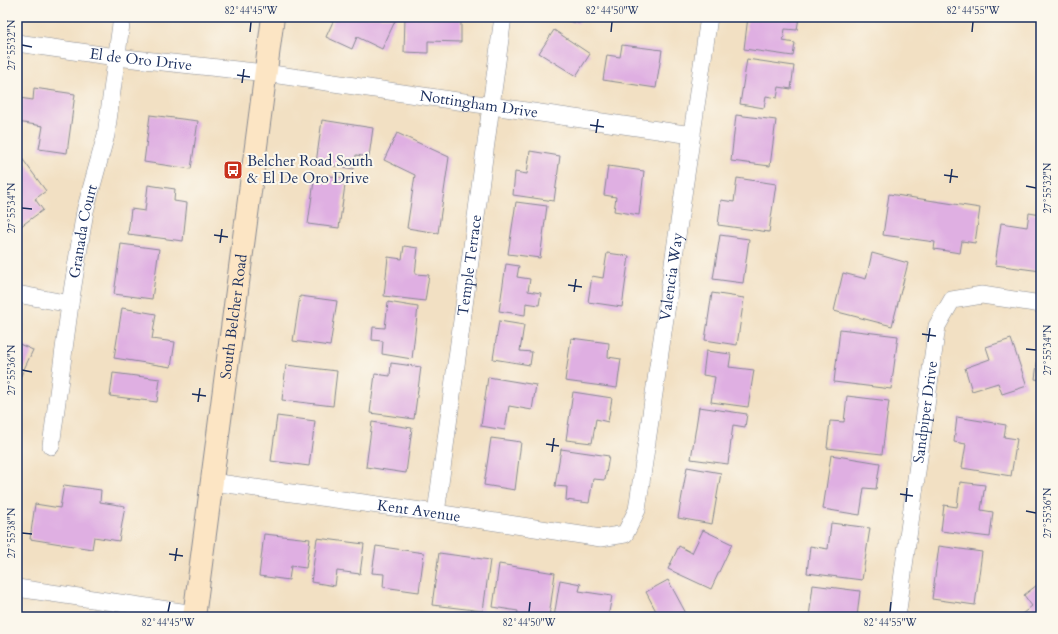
<svg xmlns="http://www.w3.org/2000/svg" width="1058" height="634" viewBox="0 0 1058 634" font-family="Cardo,serif">
	<style>
		.building { fill: #dfafe2 }
		.lines { fill: none; stroke-linecap: round; stroke-linejoin: round }
		.minor-casing { stroke: #868890; stroke-width: 18 }
		.secondary-casing { stroke: #868890; stroke-width: 24 }
		.minor { stroke: #fff; stroke-width: 17 }
		.secondary { stroke: #fce5c4; stroke-width: 22 }
		.ticks { fill: none; stroke: #1b2f5e; stroke-width: 1.5 }
		.labels { text-anchor: middle; stroke-width: 4; stroke-linejoin: round; paint-order: stroke }
		.street-label { font-size: 15px; fill: #1b2f5e; stroke: #fbf7ec }
		.poi-label { font-size: 15px; fill: #1b2f5e; stroke: #fbf7ec; text-anchor: start }
		.neatline { fill: none; stroke: #1b2f5e; stroke-width: 1.5 }
		.ticks-label { font-size: 10px; text-anchor: middle; fill: #1b2f5e }
	</style>
	<rect width="100%" height="100%" fill="#fbf7ec"/>
	<filter id="ink" filterUnits="userSpaceOnUse"><feTurbulence type="fractalNoise" baseFrequency=".025" numOctaves="2"/><feDisplacementMap in="SourceGraphic" scale="8" xChannelSelector="R" yChannelSelector="G"/><feConvolveMatrix kernelMatrix="1 2 1 2 8 2 1 2 1" color-interpolation-filters="sRGB"/></filter>
	<filter id="wash" filterUnits="userSpaceOnUse"><feTurbulence type="fractalNoise" baseFrequency=".012" numOctaves="4" result="noise"/><feDisplacementMap in="SourceGraphic" scale="16" xChannelSelector="R" yChannelSelector="G"/><feGaussianBlur stdDeviation="0.9" result="paint"/><feColorMatrix in="noise" values="0 0 0 0 0 0 0 0 0 0 0 0 0 0 0 0 0 1.4 0 .05"/><feComposite in="paint" operator="in"/></filter>
	<g filter="url(#wash)">
		<rect width="100%" height="100%" fill="#f2e0c3"/>
		<g id="blocks">
			<g class="building">
				<path d="M335 17H397L382 49 357 37 352 49 326 37Z"/>
				<path d="M405 17H461V42L428 41V53L404 52Z"/>
				<path d="M546 17H579V23Z"/>
				<path d="M748 17H799L797 30 785 29 783 41 795 43 793 56 744 49Z"/>
				<path d="M554 30 590 54 576 76 539 53Z"/>
				<path d="M622 45 662 50 656 88 603 80 607 55 620 57Z"/>
				<path d="M747 59 794 66 791 89 779 87 777 98 766 96 764 108 740 104Z"/>
				<path d="M34 88 75 94 67 153 39 149 43 126 17 122 19 98 33 100Z"/>
				<path d="M150 115 198 121 191 169 144 162Z"/>
				<path d="M736 115 776 120 770 166 731 161Z"/>
				<path d="M322 120 373 128 369 157 356 155 354 169 316 163Z"/>
				<path d="M397 133 449 157 438 233 407 228 415 175 384 160Z"/>
				<path d="M530 151 560 156 554 201 513 195 515 172 527 174Z"/>
				<path d="M21 157 46 191 35 199 43 210 17 229V160Z"/>
				<path d="M608 166 644 171 639 215 614 211 616 197 604 195Z"/>
				<path d="M315 174 346 178 339 228 308 224Z"/>
				<path d="M737 178 776 184 769 232 718 225 721 200 734 202Z"/>
				<path d="M148 185 175 189 174 201 187 203 183 241 128 234 131 209 145 211Z"/>
				<path d="M889 194 980 208 975 243 962 241 960 253 934 249 935 242 883 235Z"/>
				<path d="M516 202 547 206 540 258 508 254Z"/>
				<path d="M1029 213 1041 215V271L995 265 1001 223 1027 227Z"/>
				<path d="M720 235 749 239 743 283 713 279Z"/>
				<path d="M121 244 159 249 152 299 114 294Z"/>
				<path d="M404 246 418 248 415 274 429 275 425 301 384 296 388 257 402 259Z"/>
				<path d="M607 253 629 256 622 307 588 302 592 276 603 278Z"/>
				<path d="M872 253 908 263 892 326 834 311 843 273 866 279Z"/>
				<path d="M506 264 519 266 517 277 530 279 528 291 541 293 539 305 526 303 525 315 499 311Z"/>
				<path d="M712 293 744 298 737 345 705 340Z"/>
				<path d="M300 296 337 301 330 346 293 341Z"/>
				<path d="M388 302 418 307 412 359 382 354 383 341 372 340 373 327 385 328Z"/>
				<path d="M122 308 156 314 152 339 175 342 171 367 114 358Z"/>
				<path d="M499 321 524 325 520 351 532 352 530 365 493 359Z"/>
				<path d="M840 329 898 336 891 389 834 382Z"/>
				<path d="M571 338 609 343 608 357 621 359 617 388 565 381Z"/>
				<path d="M1011 339 1027 386 1002 394 998 383 972 391 965 368 990 359 986 347Z"/>
				<path d="M17 343 33 350 17 384Z"/>
				<path d="M1040 343H1041V380L1035 379Z"/>
				<path d="M706 351 731 354 729 367 754 370 748 407 711 402 715 377 703 375Z"/>
				<path d="M391 363 421 367 414 419 370 413 375 374 390 376Z"/>
				<path d="M286 365 337 371 333 406 282 400Z"/>
				<path d="M113 373 160 379 157 402 110 396Z"/>
				<path d="M488 377 536 385 532 410 509 406 505 430 481 426Z"/>
				<path d="M573 392 612 398 608 422 596 419 592 443 566 440Z"/>
				<path d="M847 396 889 401 882 454 827 448 830 421 844 422Z"/>
				<path d="M699 407 747 414 745 427 733 425 728 464 691 459Z"/>
				<path d="M277 416 315 421 309 466 271 461Z"/>
				<path d="M957 417 1006 425 1004 437 1017 439 1011 476 962 468 966 444 954 442Z"/>
				<path d="M372 422 412 428 406 473 366 467Z"/>
				<path d="M491 438 521 442 515 490 484 485Z"/>
				<path d="M561 449 609 456 605 480 593 479 589 503 566 500 567 487 555 486Z"/>
				<path d="M831 455 880 463 876 489 864 488 860 515 823 509Z"/>
				<path d="M687 467 721 473 712 524 678 518Z"/>
				<path d="M960 482 985 485 981 510 993 512 990 537 941 531 944 505 957 507Z"/>
				<path d="M64 485 101 490 100 502 125 506 119 541 94 537 92 549 30 539 35 504 60 508Z"/>
				<path d="M831 523 870 528 862 580 807 573 810 546 828 549Z"/>
				<path d="M703 530 732 544 711 589 668 569 679 546 692 553Z"/>
				<path d="M264 534 310 539 306 568 291 566 289 580 259 576Z"/>
				<path d="M317 538 364 544 360 574 337 571 335 586 311 582Z"/>
				<path d="M376 546 424 553 419 592 383 587 384 574 372 573Z"/>
				<path d="M939 546 982 552 975 605 932 599Z"/>
				<path d="M439 553 490 560 483 611 432 605Z"/>
				<path d="M499 564 555 573 549 617H517L518 611 493 607Z"/>
				<path d="M560 580 581 584 579 591 612 596 608 617H554Z"/>
				<path d="M668 580 688 617H650L657 613 646 592Z"/>
				<path d="M1041 582V617H1024L1022 614 1032 606 1024 595Z"/>
				<path d="M813 585 860 591 857 617H809Z"/>
			</g>
		</g>
	</g>
	<g filter="url(#ink)">
		<use href="#blocks" fill-opacity="0" stroke="#868890" stroke-width="1"/>
		<g class="lines">
			<defs>
				<g id="minor">
					<path id="s1" d="M17 43 116 57 265 73 692 135"/>
					<path d="M17 294 70 304"/>
					<path id="s2" d="M51 446 70 304 85 211 106 135 122 17"/>
					<path id="s3" d="M212 482 436 513 601 538 625 534 637 510 709 17"/>
					<path id="s4" d="M436 513 503 17"/>
					<path d="M17 588 195 614"/>
					<path id="s5" d="M897 617 937 326 952 300 982 295 1041 304"/>
				</g>
				<g id="secondary">
					<path id="s6" d="M194 617 273 17"/>
				</g>
			</defs>
			<use href="#minor" class="minor-casing"/>
			<use href="#secondary" class="secondary-casing"/>
			<use href="#minor" class="minor"/>
			<use href="#secondary" class="secondary"/>
		</g>
	</g>
	<path class="ticks" d="M250 32 251 22M611 32 612 22M972 32 973 22M22 45 32 47M237 75 250 77M242 83 244 69M590 125 604 127M596 133 598 119M944 175 958 177M950 183 952 169M1026 186 1036 188M22 208 32 209M214 235 228 237M220 243 222 229M568 285 582 287M574 292 576 279M922 334 936 336M928 342 930 328M1026 349 1036 350M22 370 32 372M192 394 206 396M198 402 200 388M546 444 559 446M552 452 554 438M900 494 913 496M906 502 907 488M1026 511 1036 513M22 533 32 534M169 554 183 556M175 561 177 548M168 612 170 602M529 612 530 602M890 612 891 602"/>
	<defs>
		<symbol id="bus-square" viewBox="-11 -11 22 22"><rect x="-9" y="-9" width="18" height="18" rx="4" fill="#c8321e" stroke="#fbf7ec"/><path d="M-5-6H5V4H4V6H2V4H-2V6H-4V4H-5ZM-3.5-4V0h7V-4ZM-3.5 1.2v1.5H-2V1.2ZM2 1.2v1.5H3.5V1.2Z" fill="#fff"/></symbol>
	</defs>
	<g fill-rule="evenodd">
		<use href="#bus-square" x="222" y="159" width="22" height="22"/>
	</g>
	<g class="labels">
		<g class="street-label">
			<text dy="5" stroke="none"><textPath href="#s1" startOffset="125">El de Oro Drive</textPath></text>
			<text dy="5" stroke="none"><textPath href="#s1" startOffset="466">Nottingham Drive</textPath></text>
			<text dy="5" stroke="none"><textPath href="#s2" startOffset="217">Granada Court</textPath></text>
			<text dy="5" stroke="none"><textPath href="#s4" startOffset="250">Temple Terrace</textPath></text>
			<text dy="5" stroke="none"><textPath href="#s3" startOffset="680">Valencia Way</textPath></text>
			<text dy="5" stroke="none"><textPath href="#s6" startOffset="303">South Belcher Road</textPath></text>
			<text dy="5" stroke="none"><textPath href="#s5" startOffset="207">Sandpiper Drive</textPath></text>
			<text dy="5" stroke="none"><textPath href="#s3" startOffset="209">Kent Avenue</textPath></text>
		</g>
		<g class="poi-label">
			<text x="247" y="166">Belcher Road South<tspan x="247" dy="17">&amp; El De Oro Drive</tspan></text>
		</g>
	</g>
	<rect width="1058" height="634" fill="none" stroke="#fbf7ec" stroke-width="44"/>
	<rect x="22" y="22" width="1014" height="590" class="neatline"/>
	<g class="ticks-label">
		<text x="251" y="14">82°44'45"W</text>
		<text x="612" y="14">82°44'50"W</text>
		<text x="973" y="14">82°44'55"W</text>
		<text transform="translate(11 45) rotate(-90)" y="4">27°55'32"N</text>
		<text transform="translate(1047 188) rotate(-90)" y="4">27°55'32"N</text>
		<text transform="translate(11 208) rotate(-90)" y="4">27°55'34"N</text>
		<text transform="translate(1047 350) rotate(-90)" y="4">27°55'34"N</text>
		<text transform="translate(11 370) rotate(-90)" y="4">27°55'36"N</text>
		<text transform="translate(1047 513) rotate(-90)" y="4">27°55'36"N</text>
		<text transform="translate(11 533) rotate(-90)" y="4">27°55'38"N</text>
		<text x="168" y="626">82°44'45"W</text>
		<text x="529" y="626">82°44'50"W</text>
		<text x="890" y="626">82°44'55"W</text>
	</g>
</svg>
